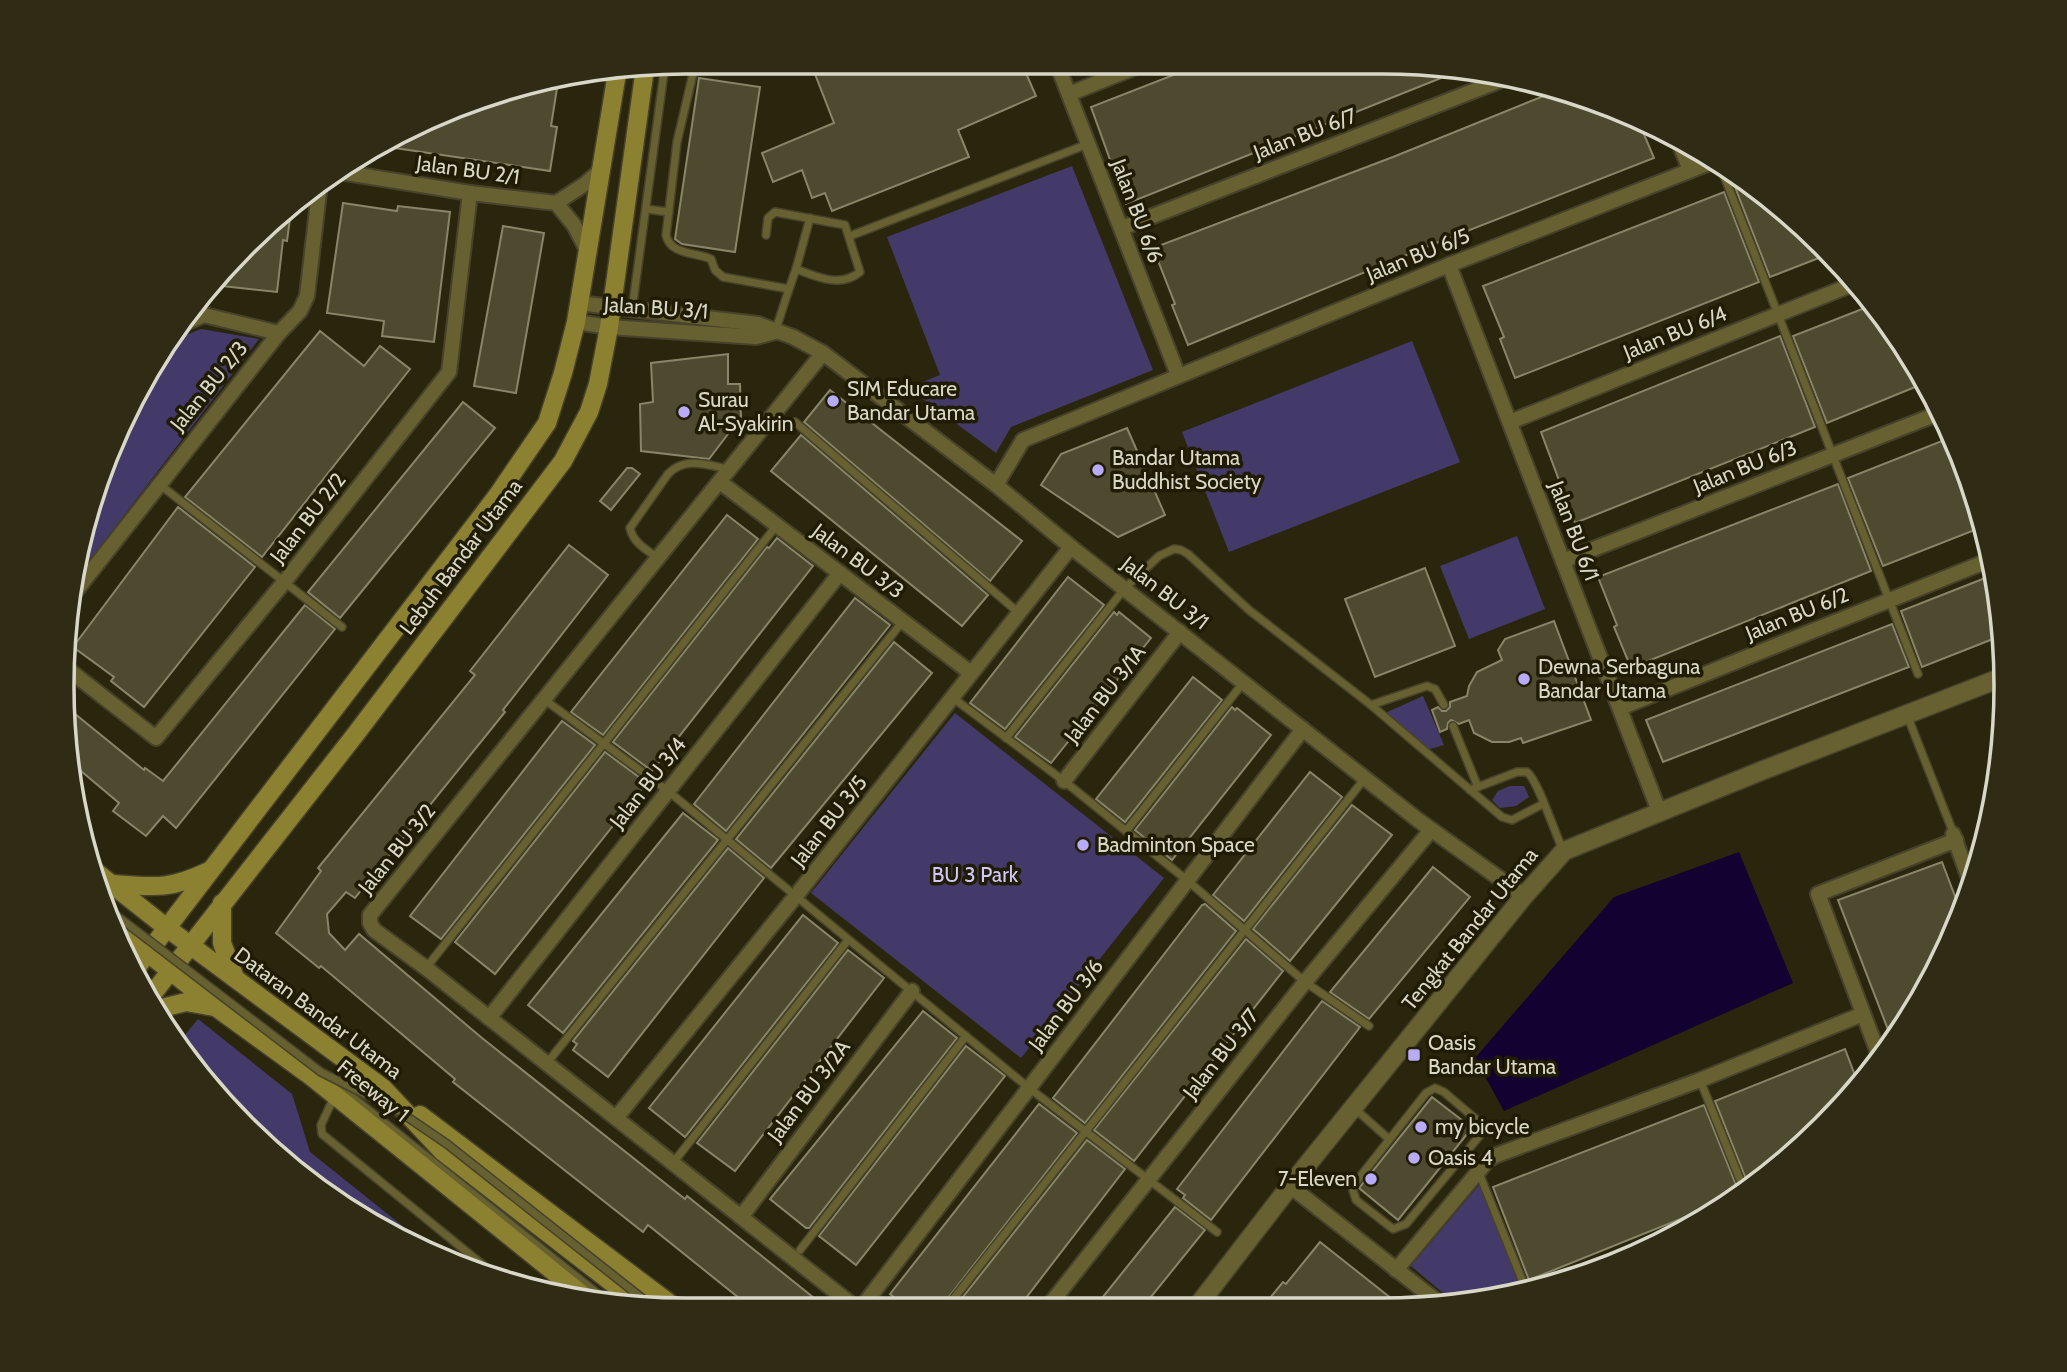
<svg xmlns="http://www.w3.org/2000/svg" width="2067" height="1372" viewBox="0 0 2067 1372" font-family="Cabin,sans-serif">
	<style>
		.green { fill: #443a6a }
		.water { fill: #120131 }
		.building { fill: #4e4a30; stroke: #898569; stroke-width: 2 }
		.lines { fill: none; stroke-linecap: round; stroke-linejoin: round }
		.service-casing { stroke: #46422b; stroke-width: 10 }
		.minor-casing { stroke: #46422b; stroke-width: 18 }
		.tertiary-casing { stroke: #46422b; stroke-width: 21 }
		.secondary-casing { stroke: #46422b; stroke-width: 21 }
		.service { stroke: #676031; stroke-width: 7 }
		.minor { stroke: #676031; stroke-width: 14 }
		.tertiary { stroke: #676031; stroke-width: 18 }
		.secondary { stroke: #8c8131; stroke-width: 18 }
		.service-bridge-casing { stroke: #46422b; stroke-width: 10; stroke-linecap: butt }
		.service-bridge { stroke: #676031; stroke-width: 7 }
		.poi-dot { fill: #b9abf7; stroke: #201c04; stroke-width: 2.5 }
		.labels { text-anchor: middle; stroke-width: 7; stroke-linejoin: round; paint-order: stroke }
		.street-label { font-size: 21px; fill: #d9d7c8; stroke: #201c04 }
		.poi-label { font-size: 21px; fill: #d9d7c8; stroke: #201c04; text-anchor: start }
		.park-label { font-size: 21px; fill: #d0c8fb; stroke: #201c04 }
		.rim { fill: none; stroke: #d9d7c8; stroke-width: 3.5 }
	</style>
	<rect width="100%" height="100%" fill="#2a260d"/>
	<g class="green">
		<path d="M1072 166 1153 370 1011 427 996 453 908 388 940 375 887 237Z"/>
		<path d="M201 329 259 339 79 574 109 447 169 342Z"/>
		<path d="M1412 341 1460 462 1229 552 1182 432Z"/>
		<path d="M1517 536 1545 609 1469 639 1440 566Z"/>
		<path d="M1423 696 1444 745 1423 751 1383 714Z"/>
		<path d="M955 713 1164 878 1021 1058 811 893Z"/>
		<path d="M1510 786H1524L1529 797 1516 806 1500 808 1492 800 1498 791Z"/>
		<path d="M198 1019 292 1094 310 1152 440 1256 410 1246 274 1155 180 1041Z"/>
		<path d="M1480 1184 1523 1293 1456 1304 1411 1266Z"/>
	</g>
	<path class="water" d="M1739 852 1793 983 1504 1111 1475 1058 1614 897Z"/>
	<g class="building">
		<path d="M844 62 1022 64 1036 96 958 130 969 157 832 211 825 193 812 198 802 170 773 182 762 153 834 123 815 74Z"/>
		<path d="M1199 65 1463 67 1466 68 1126 204 1091 107Z"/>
		<path d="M699 78 760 87 735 252 682 244 675 239Z"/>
		<path d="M558 82 551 126 557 127 550 171 381 146 486 94Z"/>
		<path d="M1551 93 1638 120 1654 158 1426 247 1188 345 1172 305 1175 304 1153 248 1393 157Z"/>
		<path d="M1744 184 1793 216 1829 254 1770 277 1735 187Z"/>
		<path d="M1724 192 1759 282 1515 378 1500 339 1504 337 1483 286Z"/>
		<path d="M343 203 397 211 398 206 450 212 434 342 382 336 384 321 327 313Z"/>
		<path d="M291 211 287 241 283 240 277 292 213 285Z"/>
		<path d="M503 226 544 233 516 393 474 386Z"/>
		<path d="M1875 304 1925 383 1827 423 1793 336Z"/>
		<path d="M320 331 364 366 380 346 410 369 262 557 185 497Z"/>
		<path d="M1780 336 1815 427 1575 523 1541 432Z"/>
		<path d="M728 354V384H740L741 417 709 459 641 451 640 404 653 402 651 363Z"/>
		<path d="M830 390 1022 541 990 581 804 422Z"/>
		<path d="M463 402 495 428 340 618 308 592Z"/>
		<path d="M1127 428 1165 515 1118 537 1041 485 1061 454Z"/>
		<path d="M801 435 988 595 962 626 771 471Z"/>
		<path d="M1952 437 1985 526 1883 566 1848 478Z"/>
		<path d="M627 468H632L640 474 611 510 600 501Z"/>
		<path d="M1838 484 1871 571 1631 668 1614 627 1617 625 1598 577Z"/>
		<path d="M178 507 255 567 144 707 111 681 114 677 73 647Z"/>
		<path d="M727 515 758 539 603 735 571 712Z"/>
		<path d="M777 538 813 566 652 771 613 742 767 547 769 548Z"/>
		<path d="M569 545 608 575 503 710 505 712 355 898 346 892 327 914 329 933 345 950 359 934 482 1038 685 1199 687 1196 824 1306H749L648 1225 643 1232 453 1082 455 1079 321 966 319 968 276 933 321 871 318 868 475 675 470 671Z"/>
		<path d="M1425 568 1455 646 1375 677 1345 599Z"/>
		<path d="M1993 575 2003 635 1922 667 1901 611Z"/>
		<path d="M1068 577 1104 605 1005 729 970 703Z"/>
		<path d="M855 598 890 625 726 831 694 804Z"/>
		<path d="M305 605 335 629 176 828 163 816 146 836 113 811 119 803 75 766 69 709 144 770 145 768 163 781Z"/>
		<path d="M1114 612 1117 615 1119 612 1151 638 1051 763 1015 737Z"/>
		<path d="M1554 621 1591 720 1523 743 1521 738 1509 742H1492L1474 733 1469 720 1459 724 1451 720 1448 723 1447 729 1440 732 1432 710 1438 707 1442 711H1446L1450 707V702L1467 696 1469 686 1477 672 1502 660 1498 650 1505 639Z"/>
		<path d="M1892 624 1909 667 1663 762 1646 720Z"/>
		<path d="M894 642 932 673 771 868 736 839Z"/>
		<path d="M1193 677 1222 700 1125 822 1096 799Z"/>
		<path d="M1232 707 1235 710 1237 708 1271 735 1172 860 1135 830Z"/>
		<path d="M562 721 595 745 441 939 410 916Z"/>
		<path d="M605 752 647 783 495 974 455 942Z"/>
		<path d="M1310 772 1342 797 1244 921 1213 895Z"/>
		<path d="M1352 805 1392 835 1290 961 1253 929Z"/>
		<path d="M683 813 718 840 563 1033 528 1005Z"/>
		<path d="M728 848 764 878 608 1077 573 1050 577 1044 573 1041Z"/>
		<path d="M1942 862 1961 912 1922 999 1892 1040 1838 900Z"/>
		<path d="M1433 867 1470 897 1369 1019 1330 992Z"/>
		<path d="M1205 904 1236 931 1085 1123 1053 1098 1202 905Z"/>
		<path d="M803 915 838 943 685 1137 649 1108Z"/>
		<path d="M1246 939 1283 971 1134 1161 1094 1130Z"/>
		<path d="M848 950 884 978 735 1171 697 1143Z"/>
		<path d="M1322 1001 1360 1027 1211 1220 1183 1198 1185 1195 1177 1189Z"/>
		<path d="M923 1011 957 1038 809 1228H806L770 1199Z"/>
		<path d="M966 1046 1005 1076 856 1265 819 1236Z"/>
		<path d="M1845 1049 1859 1086 1850 1098 1761 1182 1750 1189 1715 1101Z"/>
		<path d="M1432 1097 1472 1128 1398 1220 1359 1188Z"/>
		<path d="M1039 1104 1077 1133 941 1307H906L890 1294Z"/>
		<path d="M1704 1105 1740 1195 1529 1280 1493 1187Z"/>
		<path d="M1087 1140 1125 1169 1019 1307H955Z"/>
		<path d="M1175 1207 1205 1230 1142 1308H1094Z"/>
		<path d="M1320 1242 1387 1295 1406 1309H1261L1283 1282 1286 1284Z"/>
	</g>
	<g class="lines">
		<defs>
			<g id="service">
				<path d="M696 61 677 142 666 235C670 255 695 252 711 259L715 270 723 277 789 289 796 269C817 277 840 288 860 272L845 225 775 212 768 218 766 235"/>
				<path d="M679 62 695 66"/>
				<path d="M1721 168 1918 674"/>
				<path d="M646 209 669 212"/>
				<path d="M850 236 1088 144"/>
				<path d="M796 269 810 218"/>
				<path d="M632 310 665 65"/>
				<path d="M775 332 789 289"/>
				<path d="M795 422 1019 613"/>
				<path d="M159 484 342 627"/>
				<path d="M658 558C647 550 633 543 630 528L668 474C685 456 707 465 729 469"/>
				<path d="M953 698 1064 781 1188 881 1305 982 1369 1026"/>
				<path d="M545 700 668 791 1029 1088 1217 1232"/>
				<path d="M1371 705 1427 686 1435 689 1444 705"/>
				<path d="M1907 715 1953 832"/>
				<path d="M1453 726 1478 787"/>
				<path d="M1006 738 1125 588 1159 556 1174 549 1181 550 1188 554 1249 610 1371 705 1502 817 1512 820 1543 804"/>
				<path d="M1470 790 1517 772H1527C1538 780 1555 834 1563 850"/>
				<path d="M1126 831 1243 683"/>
				<path d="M426 968 777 525"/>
				<path d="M547 1063 903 621"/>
				<path d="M330 1079 612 1305"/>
				<path d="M1700 1080 1745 1192"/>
				<path d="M1435 1088 1444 1092 1478 1121 1481 1124V1134L1406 1224 1393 1229 1356 1200 1352 1187 1426 1093Z"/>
				<path d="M335 1095 321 1125 322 1134 489 1270"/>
				<path d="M1354 1108 1389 1139"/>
				<path d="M673 1163 848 940"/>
				<path d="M1479 1173 1527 1292"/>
				<path d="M800 1250 966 1036"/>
				<path d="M947 1307 1365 778"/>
			</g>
			<g id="minor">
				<path d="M1057 64 1178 375"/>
				<path d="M1069 94 1144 64"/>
				<path d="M1678 140 1690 170"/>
				<path d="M334 171 470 193 556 203 574 225 587 250"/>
				<path d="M556 203 585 184 600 171"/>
				<path d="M1122 228 1504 79"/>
				<path d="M1449 265 1659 811"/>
				<path d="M578 303 758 324 793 337 823 353 996 485 1071 547 1418 820 1524 896"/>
				<path d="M576 322 609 327 756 337 775 332"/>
				<path d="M180 325 204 315 279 333"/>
				<path d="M823 353 370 915V923L374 930 426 968 855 1307"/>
				<path d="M1510 422 1856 283"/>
				<path d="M720 482 971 673"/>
				<path d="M996 485 1023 440 1449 265 1712 162"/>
				<path d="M1563 561 1942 412"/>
				<path d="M75 592 279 333 300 311 307 296 320 184"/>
				<path d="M65 667 156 738 285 581 449 372 470 193"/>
				<path d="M1620 708 1990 560"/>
				<path d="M1064 781 1180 632"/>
				<path d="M1953 834 1972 887"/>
				<path d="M489 1018 840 573"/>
				<path d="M1880 1058 1818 894 1956 840"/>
				<path d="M616 1118 795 897 1071 547"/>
				<path d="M1290 1186 1443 1306"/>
				<path d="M741 1217 912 991"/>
				<path d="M1396 1270 1488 1160 1497 1155 1700 1080 1863 1014"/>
				<path d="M862 1307 1303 729"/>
				<path d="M1047 1308 1305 982 1431 830"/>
			</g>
			<path id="tertiary" d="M1196 1308 1290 1186 1524 896 1564 851 1761 771 2003 677"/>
			<g id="secondary">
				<path d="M91 868 167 928 383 1088 443 1152 642 1306"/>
				<path d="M112 884C155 887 169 890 209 871"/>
				<path d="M222 903V943L235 978"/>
				<path d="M115 927 217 1008 312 1077 590 1301"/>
				<path d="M134 971 497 496 547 423 563 373 576 322 617 73"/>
				<path d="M147 1001 355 735 563 461 589 412 598 384 609 327 645 68"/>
				<path d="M154 1010 186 1002 214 1007"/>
				<path d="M420 1115 673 1306"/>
			</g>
		</defs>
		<use href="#service" class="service-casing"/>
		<use href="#minor" class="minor-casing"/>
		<use href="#tertiary" class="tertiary-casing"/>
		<use href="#secondary" class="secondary-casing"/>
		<use href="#service" class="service"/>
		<use href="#minor" class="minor"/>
		<use href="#tertiary" class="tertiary"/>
		<use href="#secondary" class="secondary"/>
		<defs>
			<path id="service-bridge" d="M108 909 321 1072 400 1112 447 1144 652 1306"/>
		</defs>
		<use href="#service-bridge" class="service-bridge-casing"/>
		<use href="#service-bridge" class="service-bridge"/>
	</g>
	<g class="poi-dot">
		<circle cx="833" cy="401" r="7"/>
		<circle cx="684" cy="412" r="7"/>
		<circle cx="1098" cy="470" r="7"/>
		<circle cx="1524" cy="679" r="7"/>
		<circle cx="1083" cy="845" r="7"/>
		<rect x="1407" y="1048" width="14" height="14" rx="3.5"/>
		<circle cx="1421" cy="1127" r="7"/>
		<circle cx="1414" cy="1158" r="7"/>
		<circle cx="1371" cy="1179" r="7"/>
	</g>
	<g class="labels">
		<g class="street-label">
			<text transform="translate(1305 134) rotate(-21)" y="7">Jalan BU 6/7</text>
			<text transform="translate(468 170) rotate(8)" y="7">Jalan BU 2/1</text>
			<text transform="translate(1137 211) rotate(69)" y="7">Jalan BU 6/6</text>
			<text transform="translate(1418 255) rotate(-22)" y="7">Jalan BU 6/5</text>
			<text transform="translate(656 308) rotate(4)" y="7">Jalan BU 3/1</text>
			<text transform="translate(1675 333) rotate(-22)" y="7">Jalan BU 6/4</text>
			<text transform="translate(209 386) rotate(-51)" y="7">Jalan BU 2/3</text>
			<text transform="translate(1745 467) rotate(-22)" y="7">Jalan BU 6/3</text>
			<text transform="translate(308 518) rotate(-52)" y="7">Jalan BU 2/2</text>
			<text transform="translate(1574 531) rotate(69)" y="7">Jalan BU 6/1</text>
			<text transform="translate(461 557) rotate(-53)" y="7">Lebuh Bandar Utama</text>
			<text transform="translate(858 561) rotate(37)" y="7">Jalan BU 3/3</text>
			<text transform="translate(1165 593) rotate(38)" y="7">Jalan BU 3/1</text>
			<text transform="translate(1797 614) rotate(-22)" y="7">Jalan BU 6/2</text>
			<text transform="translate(1105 694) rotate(-52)" y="7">Jalan BU 3/1A</text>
			<text transform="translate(648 783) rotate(-52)" y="7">Jalan BU 3/4</text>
			<text transform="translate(829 821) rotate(-52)" y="7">Jalan BU 3/5</text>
			<text transform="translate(397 849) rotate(-51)" y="7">Jalan BU 3/2</text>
			<text transform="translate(1470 929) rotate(-51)" y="7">Tengkat Bandar Utama</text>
			<text transform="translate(1066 1005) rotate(-53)" y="7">Jalan BU 3/6</text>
			<text transform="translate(318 1013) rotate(37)" y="7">Dataran Bandar Utama</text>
			<text transform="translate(1221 1054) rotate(-52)" y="7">Jalan BU 3/7</text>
			<text transform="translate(373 1091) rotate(39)" y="7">Freeway 1</text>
			<text transform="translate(809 1091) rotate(-53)" y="7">Jalan BU 3/2A</text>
		</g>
		<g class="poi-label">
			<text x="847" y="396">SIM Educare<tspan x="847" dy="24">Bandar Utama</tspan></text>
			<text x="698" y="407">Surau<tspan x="698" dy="24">Al-Syakirin</tspan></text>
			<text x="1112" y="465">Bandar Utama<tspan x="1112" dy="24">Buddhist Society</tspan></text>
			<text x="1538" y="674">Dewna Serbaguna<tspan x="1538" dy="24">Bandar Utama</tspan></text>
			<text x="1097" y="852">Badminton Space</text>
			<text x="1428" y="1050">Oasis<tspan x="1428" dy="24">Bandar Utama</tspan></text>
			<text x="1435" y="1134">my bicycle</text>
			<text x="1428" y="1165">Oasis 4</text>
			<text x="1357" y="1186" text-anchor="end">7-Eleven</text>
		</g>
		<g class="park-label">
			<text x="975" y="882">BU 3 Park</text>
		</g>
	</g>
	<path d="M0 0H2067V1372H0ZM686 74H1382A612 612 0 0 1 1994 686V686A612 612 0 0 1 1382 1298H686A612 612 0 0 1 74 686V686A612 612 0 0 1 686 74Z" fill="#2f2b14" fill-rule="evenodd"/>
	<path class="rim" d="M686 74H1382A612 612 0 0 1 1994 686V686A612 612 0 0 1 1382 1298H686A612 612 0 0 1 74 686V686A612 612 0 0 1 686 74Z"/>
</svg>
